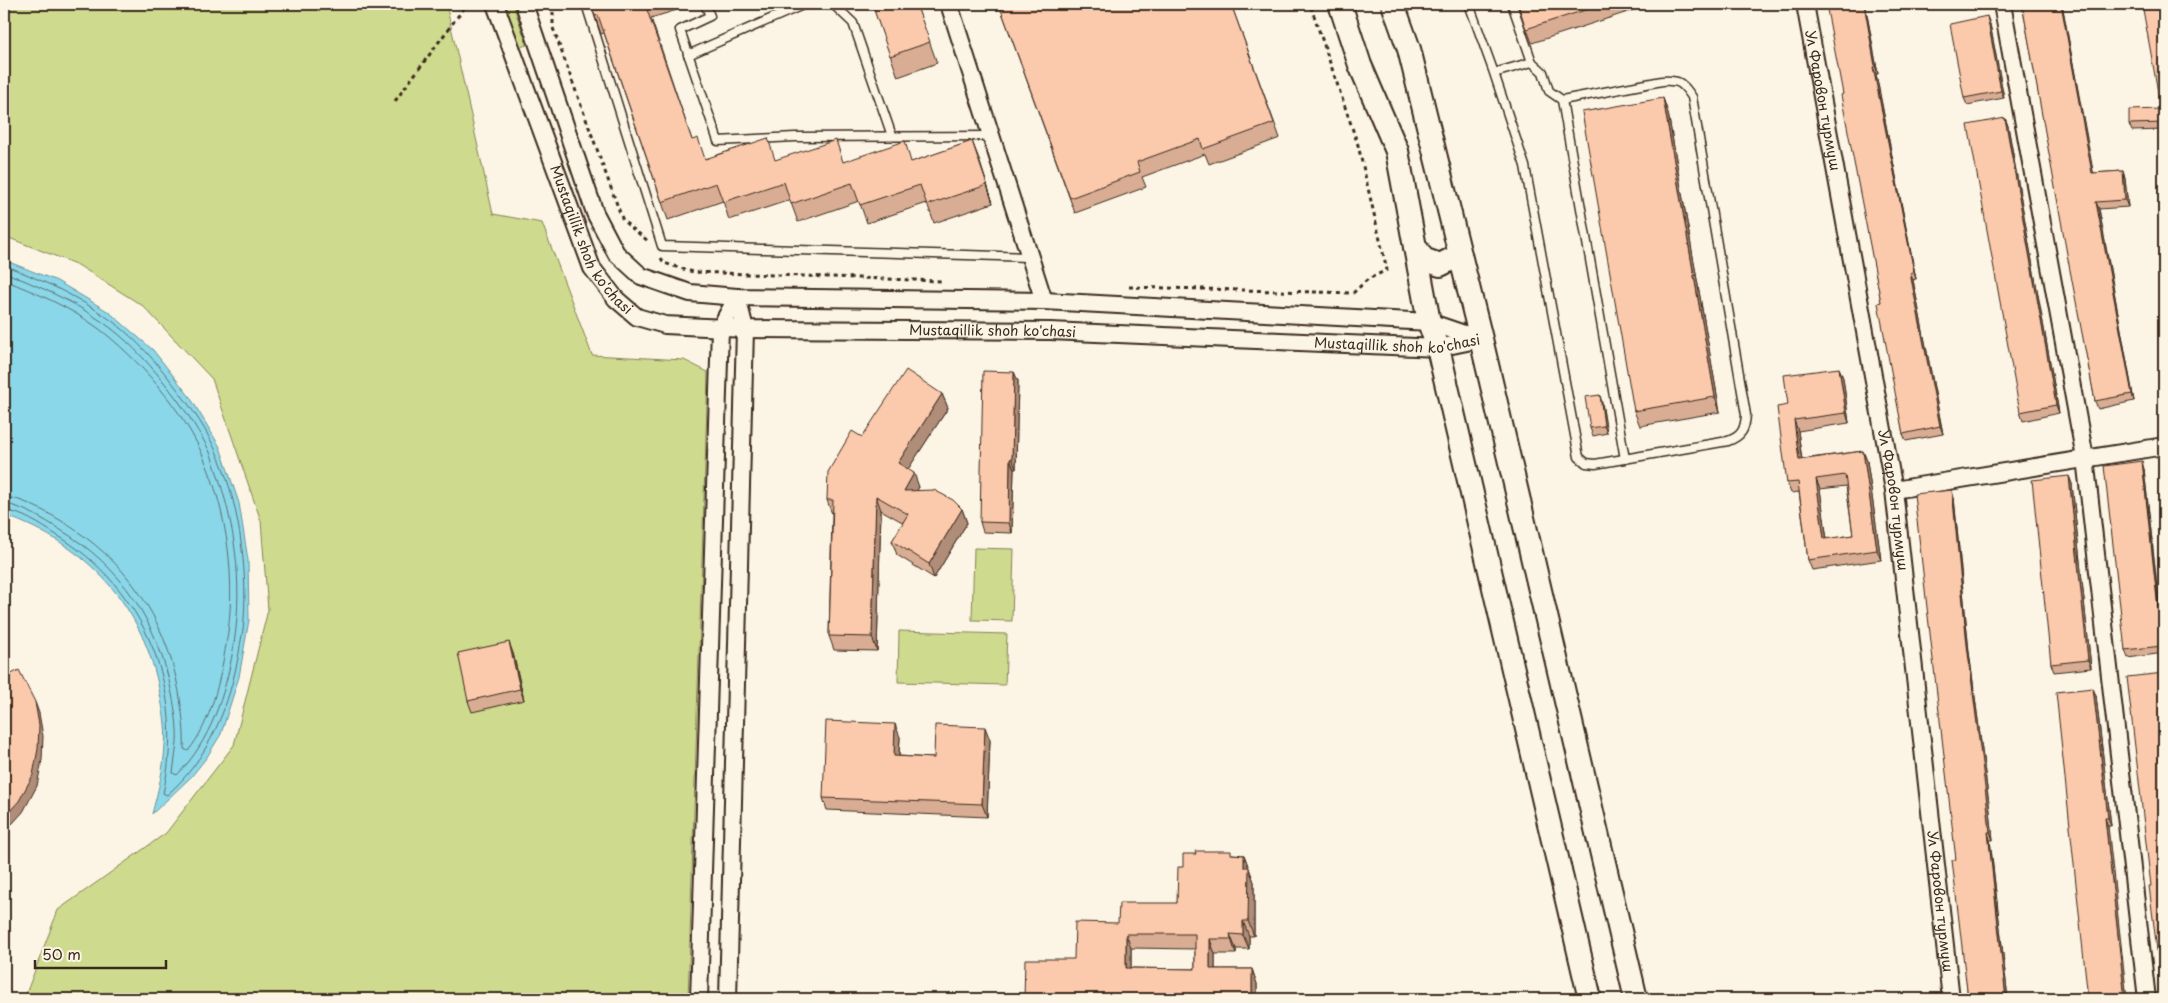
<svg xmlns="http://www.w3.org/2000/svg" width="2168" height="1003" viewBox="0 0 2168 1003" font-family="'Playpen Sans',sans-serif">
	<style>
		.green { fill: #ceda8d; stroke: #848256 }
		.water { fill: #8ad7e9; stroke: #6a9298 }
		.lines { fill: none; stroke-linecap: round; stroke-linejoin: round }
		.shore { stroke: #5b6f6f; stroke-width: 1 }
		.lane-casing { stroke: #3b2a1e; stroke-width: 11 }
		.street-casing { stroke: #3b2a1e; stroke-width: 20 }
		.secondary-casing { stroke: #3b2a1e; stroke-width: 26 }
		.path { stroke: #3b2a1e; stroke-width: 3; stroke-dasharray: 4 4; stroke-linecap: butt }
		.lane { stroke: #fcf5e5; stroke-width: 8 }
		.street { stroke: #fcf5e5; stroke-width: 16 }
		.secondary { stroke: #fcf5e5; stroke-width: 22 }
		.wall { fill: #d8ad93; stroke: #3b2a1e; fill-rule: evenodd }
		.shaded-wall { fill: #b08d78; stroke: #3b2a1e }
		.building { fill: #fbc9ab; stroke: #3b2a1e; fill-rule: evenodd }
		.labels { text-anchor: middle; stroke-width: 5; stroke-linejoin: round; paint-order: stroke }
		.street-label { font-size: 14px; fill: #3b2a1e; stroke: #fcf5e5 }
	</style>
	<rect width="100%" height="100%" fill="#fcf5e5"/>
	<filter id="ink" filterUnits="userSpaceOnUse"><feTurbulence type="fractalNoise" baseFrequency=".02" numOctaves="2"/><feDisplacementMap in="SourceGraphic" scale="10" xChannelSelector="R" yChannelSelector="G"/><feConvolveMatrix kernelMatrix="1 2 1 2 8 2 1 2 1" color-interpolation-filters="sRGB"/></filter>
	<g filter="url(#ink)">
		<g class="green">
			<path d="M4 4H446L493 214 542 223 592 355 684 360 708 372 688 999H24L58 910 166 833 234 745 268 610 261 521 212 379 143 306 78 265 4 236Z"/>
			<path d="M505 4H513L527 45 520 47Z"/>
			<path d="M974 548 1014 549 1012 621 972 620Z"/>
			<path d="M899 631 1007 634 1005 685 898 682Z"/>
		</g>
		<path class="water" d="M4 260 57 281 109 312 153 350 190 397 220 447 239 503 248 560 249 620 239 677 221 734 207 757 191 777 152 814C158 791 164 768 165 744 167 728 163 710 160 694 144 606 88 545 4 515Z"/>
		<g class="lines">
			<g class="shore">
				<path d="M4 265C39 279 73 294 105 316 129 332 149 354 167 376 185 399 203 423 215 449 238 497 248 567 244 619 244 630 240 642 239 653 229 707 209 758 167 795L163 793C187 692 145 587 55 534 41 525 21 512 4 510"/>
				<path d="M4 272C38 286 71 300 101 321 125 337 145 359 163 381 181 403 196 426 209 450 213 459 216 470 219 479 237 534 243 592 233 650 225 695 210 742 177 775L173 773C174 763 176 753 177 743 178 727 175 709 172 694 158 623 122 566 59 529 45 520 20 505 4 504"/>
				<path d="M4 280C37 293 69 307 98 328 137 357 184 411 203 456 228 514 237 583 226 645 220 680 211 723 188 751L184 749C185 731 182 711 179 692 165 616 126 560 60 520 46 512 20 497 4 497"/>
			</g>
			<defs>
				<g id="lane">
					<path d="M586 4 662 246 1030 257"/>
					<path d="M705 4 710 16 680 30 718 141 795 137 991 136"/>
					<path d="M826 4 834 5 853 23 892 136"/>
					<path d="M1469 4 1494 73 1525 166 1579 457 1586 463 1595 464 1728 441C1742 436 1745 429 1746 415L1692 97C1682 82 1679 80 1662 81L1562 100 1549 91 1543 72 1532 62 1494 73"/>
					<path d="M1512 4 1532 62"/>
					<path d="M688 55 805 4"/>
					<path d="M1562 100 1625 459"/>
				</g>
				<g id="street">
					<path id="s1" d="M495 4 592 268 616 299 637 317 665 325 745 329 1050 331 1438 348 1481 339"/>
					<path d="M524 4 595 213 616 253 641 276 690 293 737 297 1044 301 1429 322 1479 339"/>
					<path d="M949 4 1044 301"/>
					<path id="s2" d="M1805 4 1894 490 1951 999"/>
					<path d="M2002 4 2085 458 2147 999"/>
					<path d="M1894 490 2164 446"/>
					<path d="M699 999 720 328 737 297"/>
					<path d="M728 999 745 329 737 297"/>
				</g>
				<g id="secondary">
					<path d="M1340 4 1360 65 1397 151 1429 322 1438 348 1590 999"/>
					<path d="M1393 4 1409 49 1481 339 1636 999"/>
					<path d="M1415 246 1423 259 1440 265 1460 255"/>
				</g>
			</defs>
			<use href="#lane" class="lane-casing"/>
			<use href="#street" class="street-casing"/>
			<use href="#secondary" class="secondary-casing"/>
			<g class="path">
				<path d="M553 4V28L623 221 648 241"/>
				<path d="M395 101 467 4"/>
				<path d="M661 258 664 263 693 272 941 281"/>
				<path d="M1129 287 1353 293 1368 279 1387 270 1358 145 1310 4"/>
			</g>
			<use href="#lane" class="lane"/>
			<use href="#street" class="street"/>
			<use href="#secondary" class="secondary"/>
		</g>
		<g class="wall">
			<path d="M591 4H679L680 9 651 18 692 140 705 159 844 162H912L972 141 993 203 934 223 927 203 867 223 859 201 798 222 790 200 729 220 723 201 668 220 604 33 601 34Z"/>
			<path d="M872 4H916L937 63 898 77Z"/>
			<path d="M999 4H1231L1280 138 1209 164 1205 154 1142 177 1146 187 1075 213Z"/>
			<path d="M1518 4H1636L1637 9 1532 43Z"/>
			<path d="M1865 4 1878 74H1876L1916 279 1913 280 1943 434 1906 441 1903 434 1881 302 1843 94Z"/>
			<path d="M2022 4H2062L2093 173 2123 171 2125 179 2128 207 2099 209 2134 401 2098 409 2095 401Z"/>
			<path d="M2164 4V130L2132 131 2129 124 2161 109Z"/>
			<path d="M1990 24 2004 98 1967 105 1964 98Z"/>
			<path d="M1663 98 1668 113 1720 412 1640 426 1634 411Z"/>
			<path d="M2005 118 2008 126 2059 413 2023 421 2020 412Z"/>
			<path d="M1839 368 1843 378 1849 423 1798 431 1802 459 1863 451 1867 461 1881 560 1812 570 1808 560 1799 492 1791 493 1787 483 1788 405ZM1846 486 1853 535 1827 539 1820 489Z"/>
			<path d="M1014 372 1018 381 1016 469H1014L1012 533 983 532 980 522Z"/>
			<path d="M942 394 948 408 908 469 919 487 917 490 962 509 967 523 934 578 897 555 892 541 904 523 881 510 877 651 834 650 829 636 832 514 827 500 862 437Z"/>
			<path d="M1602 403 1607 433 1593 436 1590 428Z"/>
			<path d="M2144 469 2164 646V653L2128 658 2125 650Z"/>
			<path d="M2069 476 2072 484 2091 668 2054 672 2051 664Z"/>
			<path d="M1954 498 1969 652 1990 811 1993 840H1990L2008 999H1968L1956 860Z"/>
			<path d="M513 653 524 700 472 712 468 701Z"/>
			<path d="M2096 696 2111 826H2108L2088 999Z"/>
			<path d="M900 737 899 756 934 758 990 740 987 817 827 810 823 798Z"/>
			<path d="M1232 854 1244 855 1254 882V936H1249V949H1236V954H1215V969H1252L1257 984V999L1074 959 1118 923 1177 903 1183 867ZM1131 948 1195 949V969L1131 968Z"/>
		</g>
		<g class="shaded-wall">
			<path d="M1864 4H1865L1878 74 1875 66Z"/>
			<path d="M2061 4H2062L2095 181 2092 173Z"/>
			<path d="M1987 16 1990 24 2004 98 2001 91Z"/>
			<path d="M1873 67 1876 74 1916 279 1914 272Z"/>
			<path d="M1663 98 1668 113 1720 412 1715 397Z"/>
			<path d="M2005 118 2008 126 2059 413 2056 405Z"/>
			<path d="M972 141 979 159 993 203 987 185Z"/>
			<path d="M2123 171 2125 179 2128 207 2125 200Z"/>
			<path d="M2096 202 2099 209 2134 401 2132 394Z"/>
			<path d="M1910 273 1913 280 1943 434 1940 426Z"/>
			<path d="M1839 368 1843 378 1849 423 1846 413Z"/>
			<path d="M1014 372 1018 381 1016 469 1012 459Z"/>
			<path d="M942 394 948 408 903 477 898 463Z"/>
			<path d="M1600 395 1602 403 1607 433 1604 426Z"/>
			<path d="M1794 420 1798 431 1803 470 1799 460Z"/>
			<path d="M1863 451 1867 461 1881 560 1877 550Z"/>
			<path d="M1010 459 1014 469 1012 533 1009 523Z"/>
			<path d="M2142 461 2144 469 2164 651 2162 646Z"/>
			<path d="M914 473 919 487 909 505 904 491Z"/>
			<path d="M2069 476 2072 484 2091 668 2088 660Z"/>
			<path d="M1816 479 1820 489 1828 549 1824 539Z"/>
			<path d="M1952 490 1954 498 1969 652 1990 811 1993 840 1990 832 1967 645Z"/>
			<path d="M876 496 881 510 877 651 872 637Z"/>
			<path d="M962 509 967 523 934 578 929 564Z"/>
			<path d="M509 642 513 653 524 700 520 689Z"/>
			<path d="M2093 688 2096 696 2111 826 2108 818Z"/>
			<path d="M35 702 39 713 43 736 42 760 37 786 23 812 13 823 4 830V816Z"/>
			<path d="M895 724 900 737 898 769 894 756Z"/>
			<path d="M985 727 990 740 987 817 982 804Z"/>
			<path d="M2105 818 2108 826 2127 999H2125Z"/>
			<path d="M1988 832 1990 840 2008 999H2006Z"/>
			<path d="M1244 855 1254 882V936L1248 921 1244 867Z"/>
			<path d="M1243 921 1249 936V949L1243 935Z"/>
			<path d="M1126 934 1131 948V983L1126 968Z"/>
			<path d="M1230 934 1236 949V954L1231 939Z"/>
			<path d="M1210 939 1215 954V984L1210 969Z"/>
			<path d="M1252 969 1257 984V999H1252Z"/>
		</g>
		<g class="building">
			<path d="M591 4H645L692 140 698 138 705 159 768 138 775 160 836 140 843 162 905 141 911 162 972 141 987 185 927 205 920 185 860 205 852 183 791 204 784 182 723 202 716 183 662 202 598 15 595 16Z"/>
			<path d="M872 4H916L930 42 890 56Z"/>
			<path d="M999 4H1231L1274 123 1203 149 1200 139 1137 162 1140 172 1070 198Z"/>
			<path d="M1518 4H1604L1526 29Z"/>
			<path d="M1826 4H1864L1875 66 1873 67 1914 272 1910 273 1940 426 1903 434 1878 303 1881 302 1841 95 1843 94Z"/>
			<path d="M2022 4H2061L2092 173 2123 171 2125 200 2096 202 2132 394 2095 401 2069 265Z"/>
			<path d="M2142 4H2164V125V123L2129 124V110L2161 109Z"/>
			<path d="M1987 16 2001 91 1964 98 1950 24Z"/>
			<path d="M1663 98 1715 397 1634 411 1582 112Z"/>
			<path d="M2005 118 2056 405 2020 412 1968 125Z"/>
			<path d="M1839 368 1846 413 1794 420 1799 460 1863 451 1877 550 1808 560 1798 482 1787 483 1777 407 1788 405 1784 375ZM1845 475 1853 535 1824 539 1816 479Z"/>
			<path d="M906 370 942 394 898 463 914 473 904 491 934 490 953 500 962 509 929 564 892 541 908 514 876 496 872 637 829 636 833 500H827L828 472 852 431 862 437Z"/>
			<path d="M983 371 1014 372 1012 459H1010L1009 523 980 522Z"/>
			<path d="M1600 395 1604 426 1590 428 1585 397Z"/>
			<path d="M2142 461 2162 646 2125 650 2104 466Z"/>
			<path d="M2069 476 2088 660 2051 664 2032 480Z"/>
			<path d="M1952 490 1967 645 1987 803 1990 832H1988L2006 999H1968L1952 860H1956L1914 494Z"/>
			<path d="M509 642 520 689 468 701 458 653Z"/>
			<path d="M19 670 35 702 39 725 38 749 33 775 19 801 9 812 4 816V678Z"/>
			<path d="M2164 673V999H2163L2149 886H2151L2127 677Z"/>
			<path d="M2093 688 2108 818H2105L2125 999H2088L2056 692Z"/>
			<path d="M826 721 895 724 894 756 934 758 935 725 985 727 982 804 823 798Z"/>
			<path d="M1195 851H1231V854L1244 855V867H1249L1248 921H1243V935L1230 934 1231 939H1210V969H1252V999H1024L1025 959H1074L1075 922 1118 923 1119 903H1177L1178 867H1183V854H1196ZM1126 934H1195V969L1126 968Z"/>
		</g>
	</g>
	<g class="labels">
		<g class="street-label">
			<text dy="5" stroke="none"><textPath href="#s2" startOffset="98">Ул Фаровон турмуш</textPath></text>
			<text dy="5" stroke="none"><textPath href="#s1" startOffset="256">Mustaqillik shoh ko'chasi</textPath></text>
			<text dy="5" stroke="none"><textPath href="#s1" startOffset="705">Mustaqillik shoh ko'chasi</textPath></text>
			<text dy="5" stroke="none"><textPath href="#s1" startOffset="1110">Mustaqillik shoh ko'chasi</textPath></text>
			<text dy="5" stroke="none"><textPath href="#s2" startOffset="504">Ул Фаровон турмуш</textPath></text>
			<text dy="5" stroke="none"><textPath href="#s2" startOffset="908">Ул Фаровон турмуш</textPath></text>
		</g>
	</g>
	<rect width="2168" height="1003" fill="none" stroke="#fcf5e5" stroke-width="20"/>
	<rect x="10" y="10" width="2148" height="983" fill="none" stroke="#3b2a1e" stroke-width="2" filter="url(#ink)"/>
	<path d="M35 960v8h131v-8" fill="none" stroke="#3b2a1e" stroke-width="2.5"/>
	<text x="42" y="960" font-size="15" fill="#3b2a1e" stroke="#fcf5e5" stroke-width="4" paint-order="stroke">50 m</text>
</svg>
